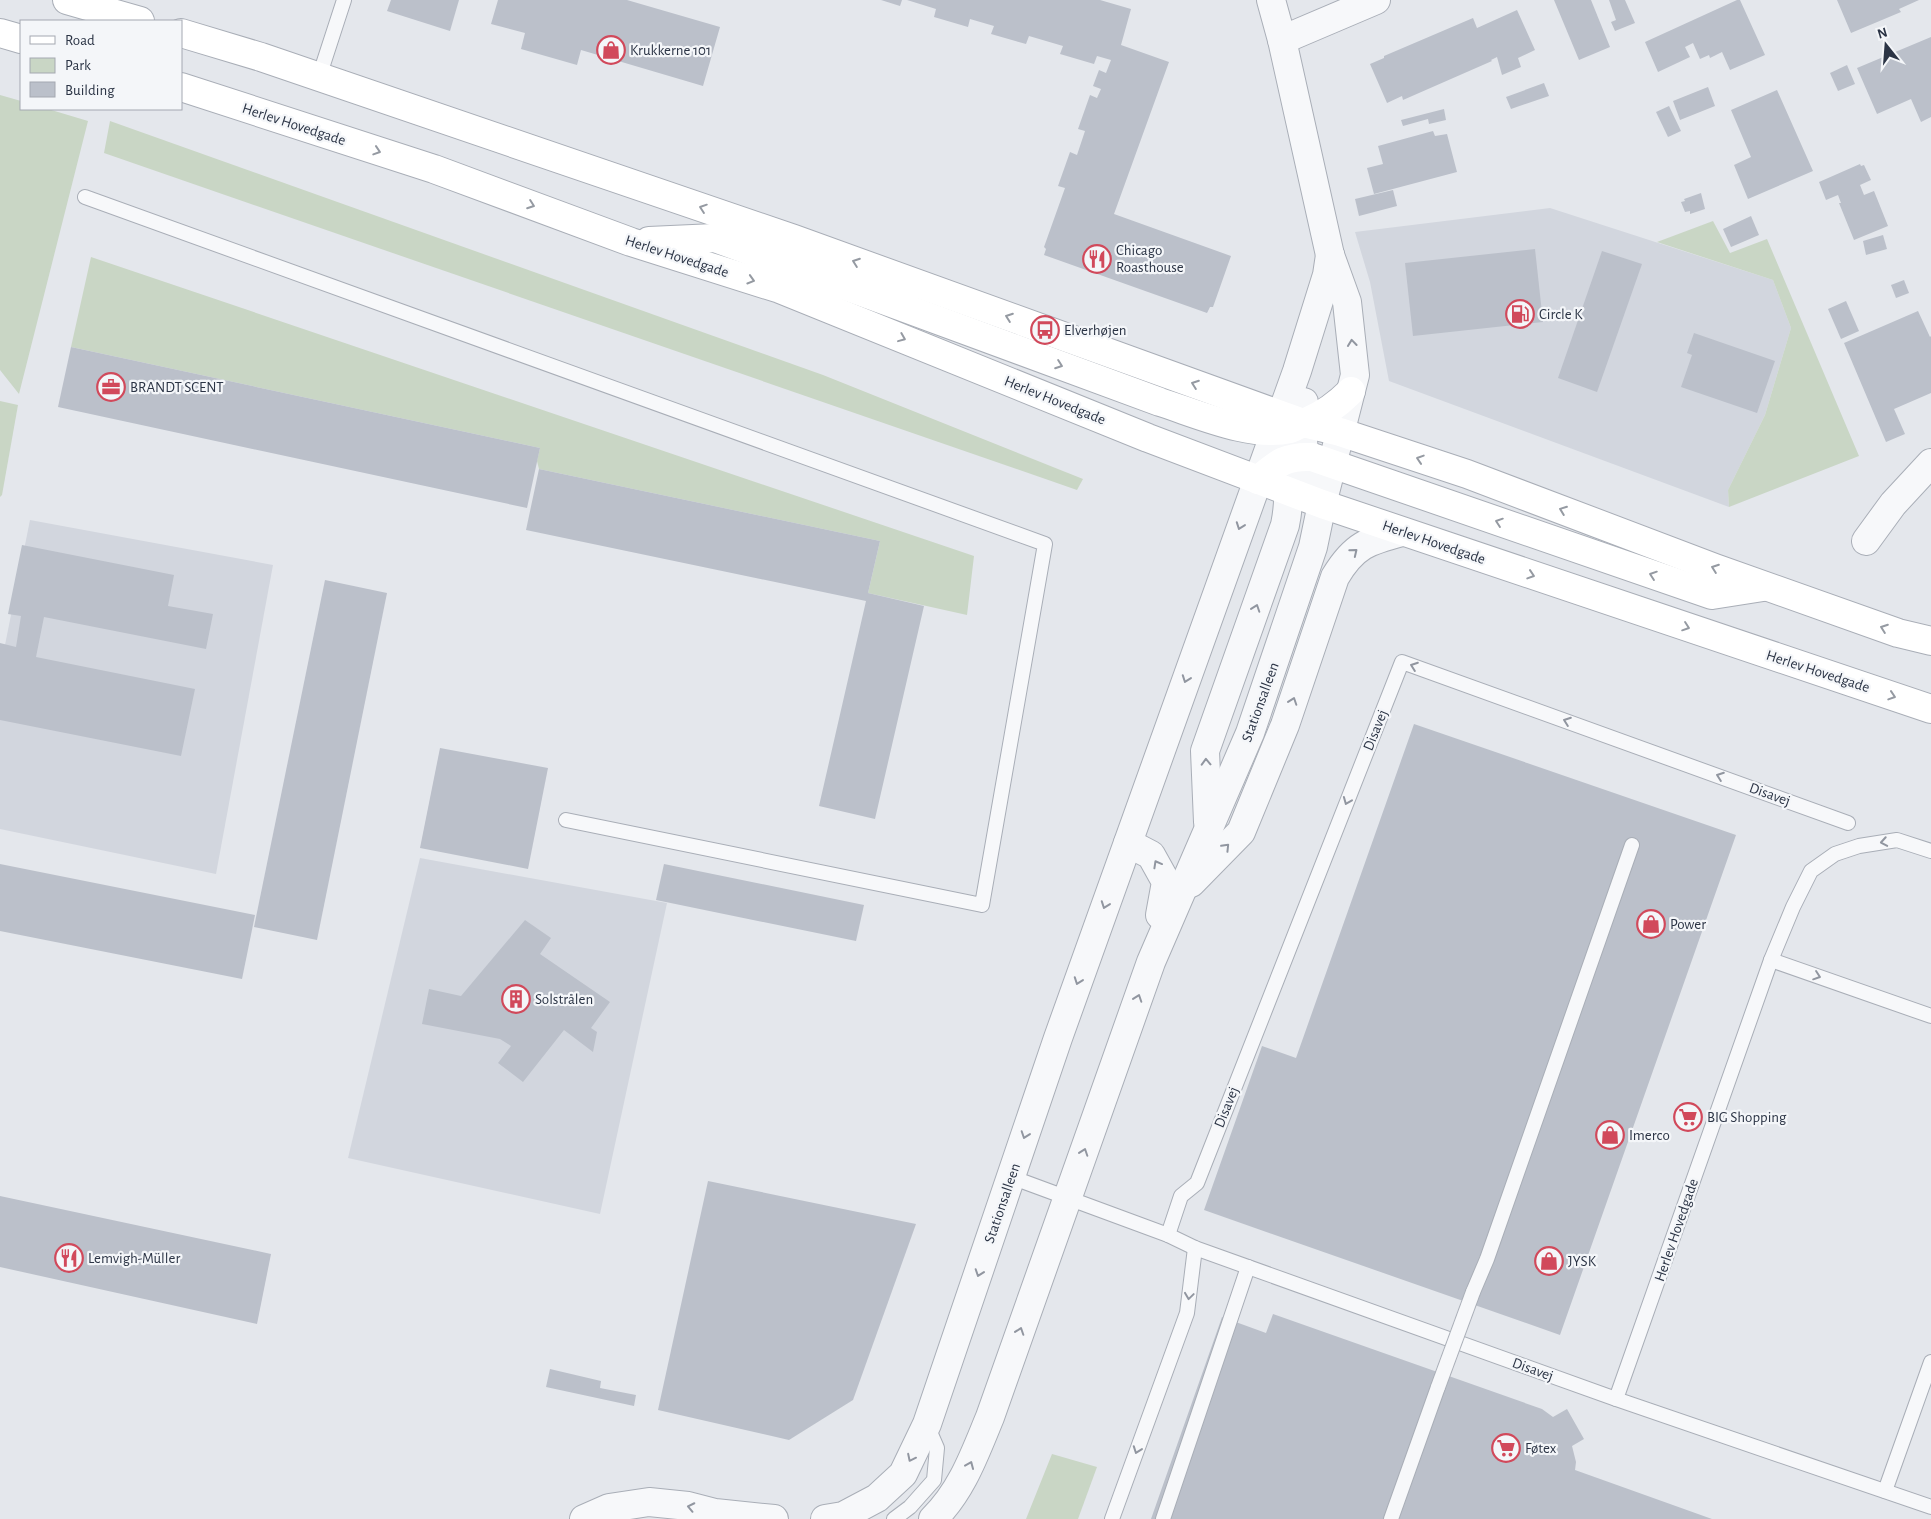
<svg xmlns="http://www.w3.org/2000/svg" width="1931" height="1519" viewBox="0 0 1931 1519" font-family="'Alegreya Sans',sans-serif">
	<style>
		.built { fill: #d2d6de }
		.green { fill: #c9d6c5 }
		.building { fill: #bbc0ca }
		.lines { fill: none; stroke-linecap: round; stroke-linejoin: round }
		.service-casing { stroke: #a9aeb7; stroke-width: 16 }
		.minor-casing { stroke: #a9aeb7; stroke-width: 30 }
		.tertiary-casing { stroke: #a9aeb7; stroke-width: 30 }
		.secondary-casing { stroke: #a9aeb7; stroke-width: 30 }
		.service { stroke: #f7f8fa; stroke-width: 14 }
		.minor { stroke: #f7f8fa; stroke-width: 28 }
		.tertiary { stroke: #f7f8fa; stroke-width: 28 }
		.secondary { stroke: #fff; stroke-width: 28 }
		.service-bridge-casing { stroke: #a9aeb7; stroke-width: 16; stroke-linecap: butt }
		.service-bridge { stroke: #f7f8fa; stroke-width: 14 }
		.oneway { stroke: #959aa2 }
		.oneway2 { stroke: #9196a0 }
		.labels { text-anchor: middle; stroke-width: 4.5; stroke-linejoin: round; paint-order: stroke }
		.poi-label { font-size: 15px; fill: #2b3445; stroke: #f4f6f9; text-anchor: start }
		.street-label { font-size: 15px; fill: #2b3445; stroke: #f4f6f9 }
	</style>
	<rect width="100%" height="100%" fill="#e4e7ec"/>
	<g class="built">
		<path d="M1550 208 1773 280 1791 328 1765 415 1728 490 1729 507 1389 381 1370 282 1355 232Z"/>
		<path d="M30 520 273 565 216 874 0 829V670Z"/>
		<path d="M420 858 667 903 600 1214 348 1158Z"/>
	</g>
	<g class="green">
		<path d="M0 95 21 101V109H48L88 121 19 394 0 370Z"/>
		<path d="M110 121 823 375 1083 479 1077 490 104 153Z"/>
		<path d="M1713 221 1730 253 1767 239 1859 456 1729 507 1728 490 1765 415 1791 328 1773 280 1657 242Z"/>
		<path d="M91 257 974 556 967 615 868 593 880 541 539 469 537 461 540 448 71 347Z"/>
		<path d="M0 401 18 405 2 495 0 497Z"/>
		<path d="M1052 1454 1097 1467 1078 1519H1026Z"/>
	</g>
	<g class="building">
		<path d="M391 0H459L450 31 387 11Z"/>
		<path d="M498 0H627L720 27 703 86 581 50 577 65 521 49 525 33 491 24Z"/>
		<path d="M881 0H902L900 6Z"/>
		<path d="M907 0H1100L1131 9 1121 45 1169 62 1114 214 1231 256 1213 307H1210L1207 313 1044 255 1046 249 1044 247 1065 188 1058 186 1070 152 1077 155 1085 131 1078 129 1090 95 1097 98 1101 89 1093 86 1099 70 1106 73 1111 60 1097 56 1094 64 1060 54 1063 46 1029 36 1026 44 991 34 994 26 970 19 968 27 934 17 936 9Z"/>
		<path d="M1554 0H1591L1610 47 1579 60Z"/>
		<path d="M1609 0H1625L1635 23 1615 31 1611 22 1616 20Z"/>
		<path d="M1737 0H1740L1765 55 1730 70 1722 52 1710 58 1709 55 1700 59 1693 43 1685 47 1690 57 1658 72 1645 42Z"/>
		<path d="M1837 0H1919L1899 9 1901 12 1851 33Z"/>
		<path d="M1517 10 1535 50 1518 58 1521 67 1502 75 1497 57 1491 60 1492 61 1403 100 1402 96 1387 103 1370 64 1384 58V56L1473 18 1477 28Z"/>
		<path d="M1931 37V117L1921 122 1911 99 1877 114 1857 68Z"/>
		<path d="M1847 65 1855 84 1838 91 1830 73Z"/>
		<path d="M1544 83 1549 96 1511 109 1506 97Z"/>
		<path d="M1708 87 1715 106 1680 120 1673 101Z"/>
		<path d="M1777 90 1813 171 1748 199 1734 165 1751 157 1731 110Z"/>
		<path d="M1669 106 1681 131 1668 137 1656 112Z"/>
		<path d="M1444 109 1446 120 1429 124 1428 119 1403 126 1401 120Z"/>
		<path d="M1433 131 1435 136 1447 134 1457 172 1374 194 1367 168 1383 164 1378 146Z"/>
		<path d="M1860 164 1861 166 1864 165 1871 180 1860 185 1864 195 1874 191 1888 226 1854 240 1839 203H1841L1838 195 1826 200 1819 182Z"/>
		<path d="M1393 190 1397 206 1359 216 1355 199Z"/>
		<path d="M1701 193 1705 209 1690 214V211L1685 212 1681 202 1685 201 1684 199Z"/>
		<path d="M1751 216 1759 235 1731 247 1723 229Z"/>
		<path d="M1883 235 1887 249 1866 255 1863 241Z"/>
		<path d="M1535 249 1543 322 1413 336 1405 263Z"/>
		<path d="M1602 251 1642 264 1597 392 1558 378Z"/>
		<path d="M1904 280 1909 293 1896 298 1891 285Z"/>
		<path d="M1846 301 1859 331 1841 339 1828 309Z"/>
		<path d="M1918 311 1930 337 1931 336V393L1894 409 1905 434 1886 442 1844 343Z"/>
		<path d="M1694 333 1775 361 1757 413 1681 387 1692 355 1687 353Z"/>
		<path d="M71 347 540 448 527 508 58 407Z"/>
		<path d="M539 469 880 541 868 593 924 606 875 819 819 806 866 601 526 530Z"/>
		<path d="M22 545 174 575 168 606 213 614 206 649 44 617 36 657 195 689 181 756 0 720V643L16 647 21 616 8 614Z"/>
		<path d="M325 580 387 593 317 940 254 927Z"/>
		<path d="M1414 724 1736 835 1560 1335 1204 1210 1262 1046 1296 1058Z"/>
		<path d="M440 748 548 768 528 869 420 848Z"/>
		<path d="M0 864 255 915 242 979 0 931Z"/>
		<path d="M664 864 864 905 856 941 656 900Z"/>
		<path d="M525 920 551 938 540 954 610 1002 591 1028 597 1032 593 1052 564 1030 523 1082 498 1063 511 1046 500 1039 422 1024 429 989 461 996Z"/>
		<path d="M708 1181 916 1224 853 1400 789 1440 658 1410Z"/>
		<path d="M0 1196 271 1254 257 1324 0 1267Z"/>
		<path d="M1273 1314 1542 1409 1553 1417 1567 1409 1584 1439 1572 1446 1576 1462 1575 1470 1712 1519H1151L1222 1317 1266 1333Z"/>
		<path d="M550 1369 601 1381 600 1388 636 1395 634 1406 546 1387Z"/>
	</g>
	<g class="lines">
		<defs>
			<g id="service">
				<path d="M319 77 344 0"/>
				<path d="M85 197 1045 544 982 905 566 820"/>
				<path d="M1931 851 1897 840 1859 846 1835 854 1811 871 1793 907 1771 960 1616 1399 1931 1507"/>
				<path d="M1771 960 1931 1016"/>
				<path d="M1011 1177 1168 1235 1195 1248 1616 1399"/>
				<path d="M1168 1235 1181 1196 1197 1183 1402 662 1848 823"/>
				<path d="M1473 1292 1487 1259 1632 845"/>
				<path d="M1885 1491 1931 1362"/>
				<path d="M894 1519 910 1507 934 1480 937 1448 927 1425"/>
				<path d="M1112 1519 1187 1313 1195 1248"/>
				<path d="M1163 1519 1248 1267"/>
				<path d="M1391 1519 1438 1387"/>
			</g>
			<g id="minor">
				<path d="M1271 0 1282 40 1330 255"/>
				<path d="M1282 40 1376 0"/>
				<path d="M1866 541 1893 504 1931 463"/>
			</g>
			<g id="tertiary">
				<path d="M1304 402C1299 438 1305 472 1322 504"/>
				<path d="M1208 822 1205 751 1285 525C1292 491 1287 470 1274 439"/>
				<path d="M1128 843 1151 855 1166 882 1160 915"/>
				<path d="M1191 883 1241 832 1285 725 1335 577C1354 545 1368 541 1402 532"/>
				<path d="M584 1519 609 1508 649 1502 688 1506 715 1513 774 1519"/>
				<path d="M825 1519 843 1516 877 1498 903 1474 927 1424 1058 1038 1297 371 1327 275 1330 255"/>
				<path d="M933 1519C962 1491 975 1453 990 1417L1151 962 1250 733 1313 547 1322 504 1355 375 1347 302 1330 255"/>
			</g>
			<g id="secondary">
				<path d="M67 0 140 21"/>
				<path d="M0 33 21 39"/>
				<path d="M181 33 261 57 794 239 1303 423 1340 432 1467 474 1715 568 1898 633 1931 641"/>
				<path d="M181 87 434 169 631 242 780 289 1148 438 1322 504 1931 709"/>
				<path d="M649 241 715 238 1160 402C1198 414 1251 438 1290 429 1296 427 1302 423 1308 421 1325 414 1338 404 1351 391"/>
				<path d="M1258 480C1278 463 1285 456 1312 457L1712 595 1763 587"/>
			</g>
		</defs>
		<use href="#service" class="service-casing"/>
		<use href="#minor" class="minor-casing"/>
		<use href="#tertiary" class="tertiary-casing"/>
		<use href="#secondary" class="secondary-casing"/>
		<use href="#service" class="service"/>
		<use href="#minor" class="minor"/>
		<use href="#tertiary" class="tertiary"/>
		<use href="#secondary" class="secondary"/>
		<defs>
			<path id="service-bridge" d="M1438 1387 1473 1292"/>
		</defs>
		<use href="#service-bridge" class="service-bridge-casing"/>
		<use href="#service-bridge" class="service-bridge"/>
	</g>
	<defs><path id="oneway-chevron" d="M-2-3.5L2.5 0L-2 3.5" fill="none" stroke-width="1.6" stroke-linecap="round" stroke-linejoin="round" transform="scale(1.25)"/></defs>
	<g class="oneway">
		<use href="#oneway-chevron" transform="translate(377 151) rotate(18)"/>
		<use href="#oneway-chevron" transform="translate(531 205) rotate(20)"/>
		<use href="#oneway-chevron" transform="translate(703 208) rotate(-161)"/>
		<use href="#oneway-chevron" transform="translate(856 262) rotate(-160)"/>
		<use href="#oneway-chevron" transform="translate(751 280) rotate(17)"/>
		<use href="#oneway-chevron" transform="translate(1009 317) rotate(-160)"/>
		<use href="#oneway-chevron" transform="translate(902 338) rotate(22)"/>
		<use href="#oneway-chevron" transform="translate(1059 365) rotate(20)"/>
		<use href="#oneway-chevron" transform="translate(1195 384) rotate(-160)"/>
		<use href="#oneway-chevron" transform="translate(1420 459) rotate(-162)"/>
		<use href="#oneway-chevron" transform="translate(1563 510) rotate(-159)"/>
		<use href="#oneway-chevron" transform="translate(1499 522) rotate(-161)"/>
		<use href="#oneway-chevron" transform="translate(1715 568) rotate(-160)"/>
		<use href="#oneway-chevron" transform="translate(1531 575) rotate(18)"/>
		<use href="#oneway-chevron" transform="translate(1653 575) rotate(-161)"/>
		<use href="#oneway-chevron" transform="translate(1686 627) rotate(19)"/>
		<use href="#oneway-chevron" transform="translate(1884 628) rotate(-160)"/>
		<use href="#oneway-chevron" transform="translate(1892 696) rotate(18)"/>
	</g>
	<g class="oneway2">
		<use href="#oneway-chevron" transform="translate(1352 343) rotate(-96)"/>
		<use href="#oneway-chevron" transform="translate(1240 526) rotate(110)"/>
		<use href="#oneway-chevron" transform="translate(1354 552) rotate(-39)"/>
		<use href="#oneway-chevron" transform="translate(1256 608) rotate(-71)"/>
		<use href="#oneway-chevron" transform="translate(1414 666) rotate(-160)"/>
		<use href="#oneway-chevron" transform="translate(1186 679) rotate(110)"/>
		<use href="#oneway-chevron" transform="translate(1293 701) rotate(-71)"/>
		<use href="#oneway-chevron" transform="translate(1567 721) rotate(-160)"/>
		<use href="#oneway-chevron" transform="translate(1206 762) rotate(-92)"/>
		<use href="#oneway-chevron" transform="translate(1720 776) rotate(-160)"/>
		<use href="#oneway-chevron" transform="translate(1347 801) rotate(112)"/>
		<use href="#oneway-chevron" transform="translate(1884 842) rotate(170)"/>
		<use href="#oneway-chevron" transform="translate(1226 847) rotate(-46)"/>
		<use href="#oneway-chevron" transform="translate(1157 864) rotate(-119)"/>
		<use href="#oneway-chevron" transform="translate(1105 905) rotate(110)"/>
		<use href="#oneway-chevron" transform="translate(1817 976) rotate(19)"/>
		<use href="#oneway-chevron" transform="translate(1078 981) rotate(110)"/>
		<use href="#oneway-chevron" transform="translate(1138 998) rotate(-71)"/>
		<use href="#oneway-chevron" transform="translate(1025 1135) rotate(109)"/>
		<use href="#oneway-chevron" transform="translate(1084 1152) rotate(-71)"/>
		<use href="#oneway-chevron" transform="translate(979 1273) rotate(109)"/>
		<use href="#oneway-chevron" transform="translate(1189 1296) rotate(98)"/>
		<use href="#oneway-chevron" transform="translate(1020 1331) rotate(-71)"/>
		<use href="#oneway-chevron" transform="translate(1137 1450) rotate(110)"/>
		<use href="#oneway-chevron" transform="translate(911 1458) rotate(116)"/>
		<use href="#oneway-chevron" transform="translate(970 1465) rotate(-67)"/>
		<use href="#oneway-chevron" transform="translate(691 1507) rotate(-168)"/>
	</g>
	<defs>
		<symbol id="shop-ring" viewBox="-11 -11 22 22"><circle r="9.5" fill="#f4f6f9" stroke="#d1495b" stroke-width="1.5"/><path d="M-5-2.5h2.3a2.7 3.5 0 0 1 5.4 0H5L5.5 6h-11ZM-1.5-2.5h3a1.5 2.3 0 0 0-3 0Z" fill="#d1495b"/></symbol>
		<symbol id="restaurant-ring" viewBox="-11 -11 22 22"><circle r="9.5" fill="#f4f6f9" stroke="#d1495b" stroke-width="1.5"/><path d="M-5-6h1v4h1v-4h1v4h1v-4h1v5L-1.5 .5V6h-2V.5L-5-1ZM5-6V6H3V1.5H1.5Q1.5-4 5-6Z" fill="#d1495b"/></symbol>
		<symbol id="fuel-ring" viewBox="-11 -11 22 22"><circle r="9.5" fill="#f4f6f9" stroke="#d1495b" stroke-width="1.5"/><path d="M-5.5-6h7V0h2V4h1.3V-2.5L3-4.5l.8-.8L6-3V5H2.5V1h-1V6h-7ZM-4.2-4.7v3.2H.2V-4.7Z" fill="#d1495b"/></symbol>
		<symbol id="bus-ring" viewBox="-11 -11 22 22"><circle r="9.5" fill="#f4f6f9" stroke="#d1495b" stroke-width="1.5"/><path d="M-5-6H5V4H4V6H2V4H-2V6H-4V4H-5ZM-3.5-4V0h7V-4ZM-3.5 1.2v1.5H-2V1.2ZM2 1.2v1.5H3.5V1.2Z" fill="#d1495b"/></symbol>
		<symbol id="office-ring" viewBox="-11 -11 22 22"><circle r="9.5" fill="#f4f6f9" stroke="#d1495b" stroke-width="1.5"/><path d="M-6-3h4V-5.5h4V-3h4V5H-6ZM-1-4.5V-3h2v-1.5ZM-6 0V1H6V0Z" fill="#d1495b"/></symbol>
		<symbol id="building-ring" viewBox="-11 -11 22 22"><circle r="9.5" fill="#f4f6f9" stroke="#d1495b" stroke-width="1.5"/><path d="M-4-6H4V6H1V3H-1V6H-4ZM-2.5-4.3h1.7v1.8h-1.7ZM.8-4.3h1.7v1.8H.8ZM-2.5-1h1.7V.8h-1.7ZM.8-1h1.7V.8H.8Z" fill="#d1495b"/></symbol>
		<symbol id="supermarket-ring" viewBox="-11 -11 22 22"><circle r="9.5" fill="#f4f6f9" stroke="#d1495b" stroke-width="1.5"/><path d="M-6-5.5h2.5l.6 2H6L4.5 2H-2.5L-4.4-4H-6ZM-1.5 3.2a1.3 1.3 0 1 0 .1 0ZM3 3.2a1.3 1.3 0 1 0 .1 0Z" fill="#d1495b"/></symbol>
	</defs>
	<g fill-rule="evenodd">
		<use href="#shop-ring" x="595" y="34" width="32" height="32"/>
		<use href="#restaurant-ring" x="1081" y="243" width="32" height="32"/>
		<use href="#fuel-ring" x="1504" y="298" width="32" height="32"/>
		<use href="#bus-ring" x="1029" y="314" width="32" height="32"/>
		<use href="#office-ring" x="95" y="371" width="32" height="32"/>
		<use href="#shop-ring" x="1635" y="908" width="32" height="32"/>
		<use href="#building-ring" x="500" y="983" width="32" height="32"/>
		<use href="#supermarket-ring" x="1672" y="1101" width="32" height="32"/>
		<use href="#shop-ring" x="1594" y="1119" width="32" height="32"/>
		<use href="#restaurant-ring" x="53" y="1242" width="32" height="32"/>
		<use href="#shop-ring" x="1533" y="1245" width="32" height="32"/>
		<use href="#supermarket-ring" x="1490" y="1432" width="32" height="32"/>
	</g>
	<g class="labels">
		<g class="poi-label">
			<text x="630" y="55">Krukkerne 101</text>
			<text x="1116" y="255">Chicago<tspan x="1116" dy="17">Roasthouse</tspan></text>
			<text x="1539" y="319">Circle K</text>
			<text x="1064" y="335">Elverhøjen</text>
			<text x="130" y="392">BRANDT SCENT</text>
			<text x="1670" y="929">Power</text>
			<text x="535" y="1004">Solstrålen</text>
			<text x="1707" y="1122">BIG Shopping</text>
			<text x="1629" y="1140">Imerco</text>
			<text x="88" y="1263">Lemvigh-Müller</text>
			<text x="1568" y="1266">JYSK</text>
			<text x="1525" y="1453">Føtex</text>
		</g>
		<g class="street-label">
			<text transform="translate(294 124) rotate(18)" y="5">Herlev Hovedgade</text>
			<text transform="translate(677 256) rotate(18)" y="5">Herlev Hovedgade</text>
			<text transform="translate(1055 400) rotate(22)" y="5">Herlev Hovedgade</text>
			<text transform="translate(1434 542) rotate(19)" y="5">Herlev Hovedgade</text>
			<text transform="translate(1818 671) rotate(18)" y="5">Herlev Hovedgade</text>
			<text transform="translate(1260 702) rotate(-70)" y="5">Stationsalleen</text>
			<text transform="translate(1375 730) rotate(-68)" y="5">Disavej</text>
			<text transform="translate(1770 794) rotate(20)" y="5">Disavej</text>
			<text transform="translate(1226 1107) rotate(-68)" y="5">Disavej</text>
			<text transform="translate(1002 1203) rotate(-71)" y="5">Stationsalleen</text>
			<text transform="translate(1676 1230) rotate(-71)" y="5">Herlev Hovedgade</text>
			<text transform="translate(1533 1369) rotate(20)" y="5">Disavej</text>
		</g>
	</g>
	<rect x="20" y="20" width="162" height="90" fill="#f4f6f9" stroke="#a4a8b1"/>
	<rect x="30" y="36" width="25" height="8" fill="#ffffff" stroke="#a4a8b1"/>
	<text x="65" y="45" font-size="15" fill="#2b3445">Road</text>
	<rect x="30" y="58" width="25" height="15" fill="#c9d6c5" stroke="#a4a8b1"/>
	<text x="65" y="70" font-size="15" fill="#2b3445">Park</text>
	<rect x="30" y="82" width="25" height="15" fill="#bbc0ca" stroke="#a4a8b1"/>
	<text x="65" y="95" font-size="15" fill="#2b3445">Building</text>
	<g transform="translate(1886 45) rotate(343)" stroke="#f4f6f9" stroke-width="4" paint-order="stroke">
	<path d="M0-4L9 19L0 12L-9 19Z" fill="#2b3445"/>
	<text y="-8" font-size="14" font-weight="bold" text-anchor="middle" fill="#2b3445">N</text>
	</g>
</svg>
